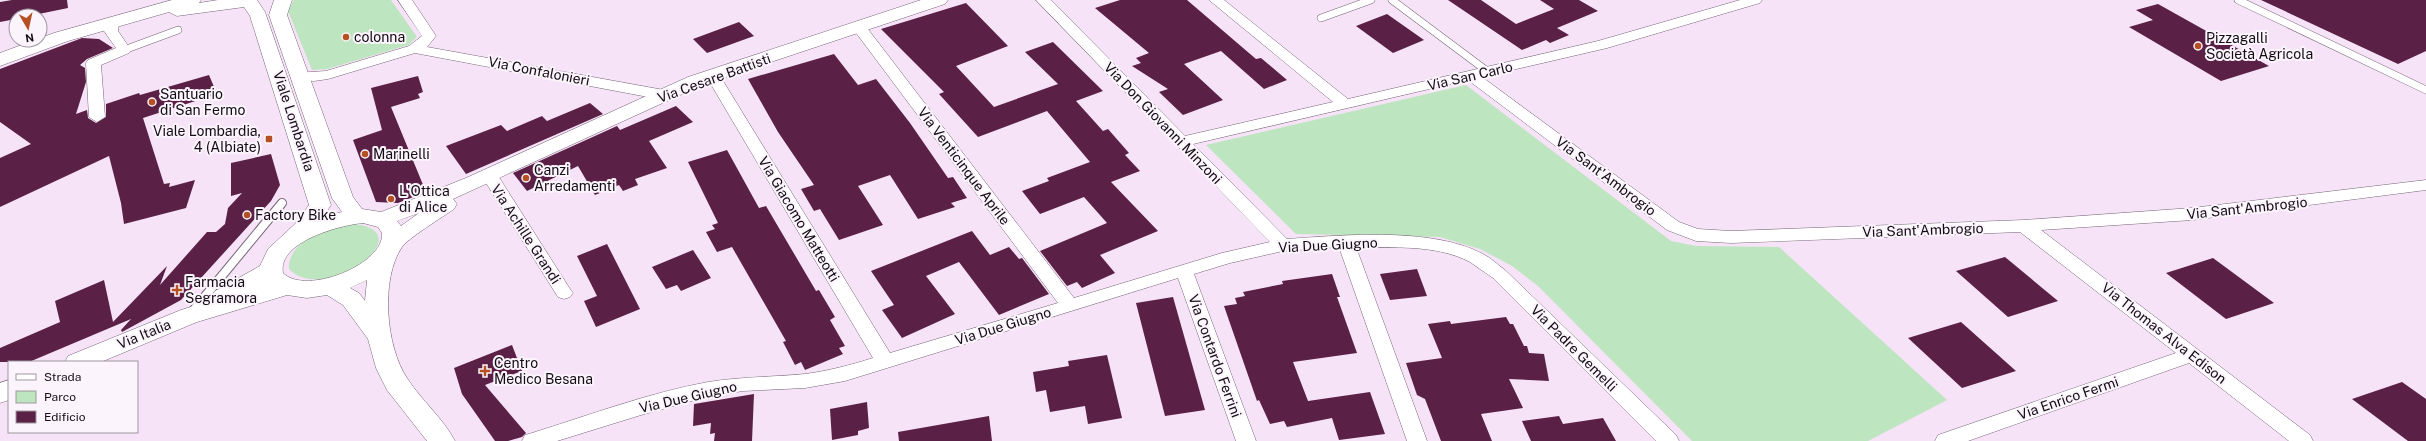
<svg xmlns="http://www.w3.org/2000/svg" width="2426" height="441" viewBox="0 0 2426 441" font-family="'Public Sans',sans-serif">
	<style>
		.green { fill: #bde5bf }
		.building { fill: #5a2046 }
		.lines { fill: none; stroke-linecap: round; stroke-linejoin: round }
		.lane-far1-casing { stroke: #766577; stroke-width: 8 }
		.lane-casing { stroke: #766577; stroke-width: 10 }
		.street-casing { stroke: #766577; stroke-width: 1 }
		.secondary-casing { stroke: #766577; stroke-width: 1 }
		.lane-far1 { stroke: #fff; stroke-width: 7 }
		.lane { stroke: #fff; stroke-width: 8 }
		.street { fill: #fff; fill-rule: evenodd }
		.secondary { fill: #fff; fill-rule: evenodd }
		.poi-dot { fill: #b65023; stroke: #fcf4fc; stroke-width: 1.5 }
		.labels { text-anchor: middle; stroke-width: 4; stroke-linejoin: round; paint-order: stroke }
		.poi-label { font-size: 14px; fill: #120c13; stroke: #fcf4fc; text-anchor: start }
		.street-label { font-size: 14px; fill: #120c13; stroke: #fcf4fc }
	</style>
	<rect width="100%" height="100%" fill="#f6e3f7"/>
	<g class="green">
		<path d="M294 0H391L417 37 408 45 327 69 312 70 288 11Z"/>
		<path d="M1466 85 1671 241 1696 246 1779 247 1947 400 1868 441H1692L1538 286 1512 266 1480 249 1440 237 1296 234 1206 145Z"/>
		<path d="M354 224C425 232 324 306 289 269 287 240 331 227 354 224Z"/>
	</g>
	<g class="building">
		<path d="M12 0H67L68 8 29 16H16V19L0 22V2Z"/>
		<path d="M1120 0H1187L1256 59 1261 58 1287 80 1264 89 1221 51 1184 64 1223 100 1183 115 1159 92 1168 89 1132 66 1141 63 1136 58 1149 53 1095 8Z"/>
		<path d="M1448 0H1481L1516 24 1554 9 1540 0H1579L1598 11 1557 28 1569 35 1550 43 1546 40 1522 50Z"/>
		<path d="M2261 0H2426V51L2398 64Z"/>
		<path d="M966 3 1008 46 956 66 994 107 1058 84 1025 52 1053 42 1103 91 1076 101 1103 131 1108 129 1129 153 1125 155 1140 171 1111 182 1158 231 1100 255 1115 273 1082 288 1077 282 1067 286 1040 251 1107 223 1084 197 1040 214 1022 191 1049 181 1047 178 1090 162 1047 111 978 137 939 94 944 92 881 29Z"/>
		<path d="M2158 4 2269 66 2221 81 2129 27 2153 20 2136 10Z"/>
		<path d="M1387 14 1424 40 1393 53 1356 26Z"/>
		<path d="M739 22 754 36 707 53 693 39Z"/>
		<path d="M82 38 99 39 113 48 87 59 80 65 85 68 86 82 76 114 87 110 88 118 96 123 106 117V104L139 93 140 95 209 75 217 94 143 118 164 184 170 183 169 187 195 180 186 208 124 224 121 203 109 156 0 207V158L31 144 0 122V69Z"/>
		<path d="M834 54 858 85 876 79 910 123 948 178 953 177 967 198 951 203 955 207 918 219 890 175 858 186 883 225 839 240 820 209 814 211 801 189 814 185 778 132 748 79Z"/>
		<path d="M418 76 423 92 418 94 420 98 391 107 426 192 398 203 376 202 353 140 382 130 371 88Z"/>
		<path d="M590 103 603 114 466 174 446 146 501 125 507 131 542 116 547 121Z"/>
		<path d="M676 106 693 122 649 141 667 168 635 179 638 185 623 191 619 185 595 195 578 166 527 191 513 173 617 126 620 130Z"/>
		<path d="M727 150 759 208 766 206 816 291 819 290 835 317 830 320 845 346 839 348 843 354 805 370 801 362 795 365 783 342 786 341 732 247 717 252 706 232 715 229 712 225 718 223 688 162Z"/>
		<path d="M271 154 280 185 271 201 181 300 122 332 121 330 131 319 29 362H0V348L60 322 55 301 104 280 113 322 167 266 160 285 207 232H216L225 224 228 208 242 193 231 196V163Z"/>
		<path d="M972 231 990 255 1009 247 1019 259 1022 258 1049 294 999 315 959 262 926 276 955 314 902 338 882 310 894 305 871 271Z"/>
		<path d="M607 244 640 309 596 327 584 301 597 296 577 256Z"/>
		<path d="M693 250 711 278 681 291 677 285 666 289 652 267Z"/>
		<path d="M2005 257 2058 301 2008 317 1956 271Z"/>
		<path d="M2213 258 2274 303 2226 319 2166 273Z"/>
		<path d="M1417 269 1427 296 1390 300 1380 274Z"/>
		<path d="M1332 274 1340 297H1337L1357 353 1293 362 1308 401 1370 392 1385 434 1339 440 1332 418 1287 427 1284 421 1270 424 1259 400 1257 401 1224 306 1237 304 1235 298 1245 296 1243 292 1283 284 1282 281Z"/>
		<path d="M1173 297 1205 410 1165 416 1136 303Z"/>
		<path d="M1506 317 1510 324H1513L1524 346H1527L1529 353 1544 354 1549 381 1509 379 1523 408 1481 414 1492 441H1441L1425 399 1417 395 1406 363 1442 358 1428 324 1450 321 1451 324Z"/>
		<path d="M1961 322 2016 371 1962 388 1908 338Z"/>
		<path d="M512 345 522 371 485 385 526 433 522 437 508 441H495L462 394 454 368Z"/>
		<path d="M1107 355 1122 418 1088 424 1085 406 1050 412 1046 390 1036 392 1033 372 1069 366 1068 361Z"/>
		<path d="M2402 382 2426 399V441H2408L2352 399Z"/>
		<path d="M754 394 752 441H714L715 433 710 434 711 423 693 426 694 404Z"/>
		<path d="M867 402 869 428 858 431V435L832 440 830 409Z"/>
		<path d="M989 416 992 441H899L898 432Z"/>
		<path d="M1559 416 1563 424 1603 418 1616 441H1531L1522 421Z"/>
	</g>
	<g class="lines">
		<defs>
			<g id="lane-far1">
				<path d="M1392 0 1487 71"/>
				<path d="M2238 0 2426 90"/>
				<path d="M1321 18 1371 0"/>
				<path d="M124 50 178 30"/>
			</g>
			<path id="lane" d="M192 312 282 203"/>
			<g id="street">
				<path d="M398 0H412L436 36 427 47 664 90 672 95 664 100 415 53 328 79 314 81 295 79 293 76 295 73 326 71 409 46 422 36Z"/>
				<path d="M1036 0H1051L1185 136 1333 102 1209 0H1224L1348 99 1598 41 1740 0H1762L1760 3 1607 48 1482 77 1679 222 1698 229 1731 231 2024 220 2192 208 2426 180V190L2192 220 2041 230 2310 435 2313 441H2289L2189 363 1968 441H1935L1938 435 2176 353 2020 232 1731 243 1696 241 1667 230 1468 80 1193 144 1287 239C1343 235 1433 227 1483 254 1491 258 1498 265 1505 270L1676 435 1679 441H1656L1493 278C1485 273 1478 267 1470 262 1436 244 1393 248 1356 247L1427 441H1407L1339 247 1283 251 1230 263 1194 274 1256 441H1236L1178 278 845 381 805 388 743 391 706 397 641 415 557 441H522L525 435 532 433C590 415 648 393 708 382 740 377 772 377 805 374 828 371 851 365 873 358L706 76 708 73 713 72 720 76 890 353 1058 303 854 30 852 27 854 24H864L1074 298 1222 253 1270 242Z"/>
				<path d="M112 19 119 23 118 31 131 50 129 53 101 65 105 117 97 122 89 117 86 63 88 60 116 48 104 31 105 23Z"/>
				<path d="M489 170 495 171 570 289 573 293 570 297 564 299 558 297 481 175 483 171Z"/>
			</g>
			<g id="secondary">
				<path d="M172 0H201L199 3 218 0H257L265 12 331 205 323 217 342 212 332 198 269 15 274 0H292L287 15 353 197 362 209 381 212 466 178 688 77 921 0H948L945 4 702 85 453 199 457 204 454 209C444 216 407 239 402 247 380 279 386 347 407 378 421 400 443 418 455 441H427L387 390 376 368 368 339 343 305 327 295 307 298 287 295 197 322 101 362H65L68 356 181 310 213 300 211 297 215 291 260 266 268 249 295 224 309 205 250 16 244 7 177 16 169 12 68 41 0 66V53L54 33ZM419 213 401 226 397 221ZM363 223 378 227 382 233C385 264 306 296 283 273 277 242 340 225 363 223ZM367 280 365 301 359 293 350 288Z"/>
				<path d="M9 380V400L0 403V383Z"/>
			</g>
		</defs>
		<use href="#lane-far1" class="lane-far1-casing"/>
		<use href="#lane" class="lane-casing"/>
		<use href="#street" class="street-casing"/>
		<use href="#secondary" class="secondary-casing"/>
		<use href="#lane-far1" class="lane-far1"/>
		<use href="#lane" class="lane"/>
		<use href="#street" class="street"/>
		<use href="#secondary" class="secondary"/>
	</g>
	<g class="poi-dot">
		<circle cx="346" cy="37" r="4"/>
		<circle cx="2198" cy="46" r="4"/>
		<circle cx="152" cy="102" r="4"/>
		<rect x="265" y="135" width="8" height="8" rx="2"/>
		<circle cx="365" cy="154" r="4"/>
		<circle cx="526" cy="178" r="4"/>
		<circle cx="391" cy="199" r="4"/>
		<circle cx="247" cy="215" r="4"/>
		<path d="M175 284h4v4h4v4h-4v4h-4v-4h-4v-4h4z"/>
		<path d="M483 365h4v4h4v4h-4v4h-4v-4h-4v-4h4z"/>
	</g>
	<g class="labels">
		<g class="poi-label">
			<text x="354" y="42">colonna</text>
			<text x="2206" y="43">Pizzagalli<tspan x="2206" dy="16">Società Agricola</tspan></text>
			<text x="160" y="99">Santuario<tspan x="160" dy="16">di San Fermo</tspan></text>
			<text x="261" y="136" text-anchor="end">Viale Lombardia,<tspan x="261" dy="16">4 (Albiate)</tspan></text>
			<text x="373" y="159">Marinelli</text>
			<text x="534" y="175">Canzi<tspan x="534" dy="16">Arredamenti</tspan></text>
			<text x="399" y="196">L'Ottica<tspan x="399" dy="16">di Alice</tspan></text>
			<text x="255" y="220">Factory Bike</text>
			<text x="185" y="287">Farmacia<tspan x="185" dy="16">Segramora</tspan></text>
			<text x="494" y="368">Centro<tspan x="494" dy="16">Medico Besana</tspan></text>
		</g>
		<g class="street-label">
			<text transform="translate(539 71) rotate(11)" y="5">Via Confalonieri</text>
			<text transform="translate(1470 76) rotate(-13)" y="5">Via San Carlo</text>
			<text transform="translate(714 78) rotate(-20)" y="5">Via Cesare Battisti</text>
			<text transform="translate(294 121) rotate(72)" y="5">Viale Lombardia</text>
			<text transform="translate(1163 123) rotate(46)" y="5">Via Don Giovanni Minzoni</text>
			<text transform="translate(964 166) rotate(53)" y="5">Via Venticinque Aprile</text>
			<text transform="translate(1606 176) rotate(37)" y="5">Via Sant'Ambrogio</text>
			<text transform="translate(2247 208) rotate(-6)" y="5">Via Sant'Ambrogio</text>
			<text transform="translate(799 219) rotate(59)" y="5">Via Giacomo Matteotti</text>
			<text transform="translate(1923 230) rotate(-2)" y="5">Via Sant'Ambrogio</text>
			<text transform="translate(526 234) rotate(57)" y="5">Via Achille Grandi</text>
			<text transform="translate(1328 245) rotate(-3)" y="5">Via Due Giugno</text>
			<text transform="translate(1003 326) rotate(-17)" y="5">Via Due Giugno</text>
			<text transform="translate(2164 333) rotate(38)" y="5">Via Thomas Alva Edison</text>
			<text transform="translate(144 334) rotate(-22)" y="5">Via Italia</text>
			<text transform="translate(1574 348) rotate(45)" y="5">Via Padre Gemelli</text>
			<text transform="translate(1215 356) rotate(70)" y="5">Via Contardo Ferrini</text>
			<text transform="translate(688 397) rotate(-13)" y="5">Via Due Giugno</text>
			<text transform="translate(2068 398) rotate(-19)" y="5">Via Enrico Fermi</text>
		</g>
	</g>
	<rect x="8" y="361" width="130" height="72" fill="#fcf4fc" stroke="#9e979f"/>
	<rect x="16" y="374" width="20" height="6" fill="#ffffff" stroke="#9e979f"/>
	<text x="44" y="381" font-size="12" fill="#120c13">Strada</text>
	<rect x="16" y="391" width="20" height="12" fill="#bde5bf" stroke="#9e979f"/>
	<text x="44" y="401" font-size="12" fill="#120c13">Parco</text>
	<rect x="16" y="411" width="20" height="12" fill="#5a2046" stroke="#9e979f"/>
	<text x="44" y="421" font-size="12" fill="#120c13">Edificio</text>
	<g transform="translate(28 28) rotate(171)"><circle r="19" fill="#fcf4fc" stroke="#9e979f"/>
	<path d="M0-3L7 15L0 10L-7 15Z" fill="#b65023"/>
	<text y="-6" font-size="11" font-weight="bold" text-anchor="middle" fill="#120c13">N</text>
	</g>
</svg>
